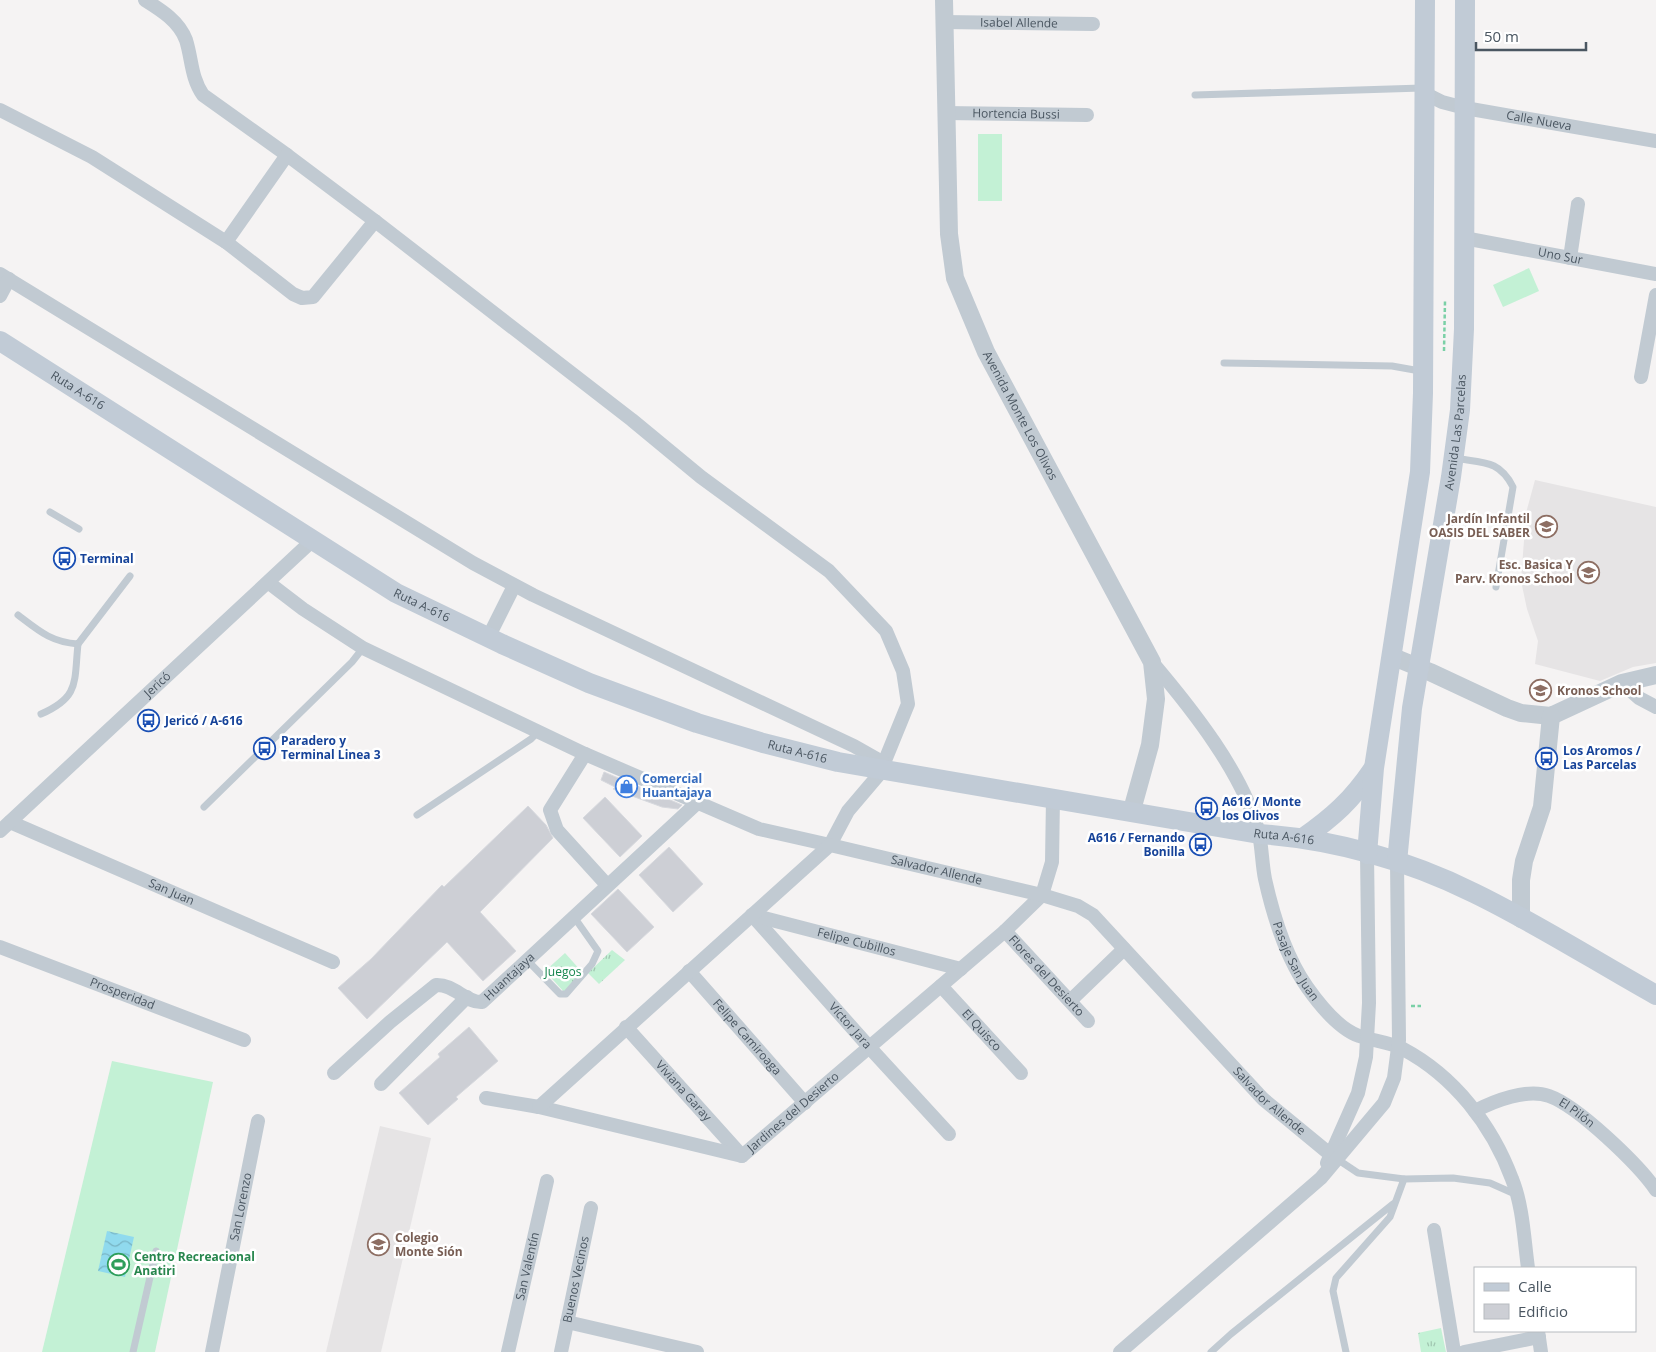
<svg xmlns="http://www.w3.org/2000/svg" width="1656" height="1352" viewBox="0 0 1656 1352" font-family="'Open Sans',sans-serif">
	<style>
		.education { fill: #e6e4e5 }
		.grass { fill: url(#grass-tufts) }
		.pitch { fill: #c3f1d5 }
		.water { fill: url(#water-waves) }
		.building { fill: #cdcfd5; stroke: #d7d9de }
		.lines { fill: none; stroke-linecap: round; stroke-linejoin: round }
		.path { stroke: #7ad0a6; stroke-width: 2.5; stroke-dasharray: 4 2.5; stroke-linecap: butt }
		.service { stroke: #c1cad2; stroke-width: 7 }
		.minor { stroke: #c1cad2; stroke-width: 14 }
		.tertiary { stroke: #c1cad2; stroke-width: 18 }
		.secondary { stroke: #c1cbd6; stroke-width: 20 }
		.labels { text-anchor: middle; stroke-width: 5; stroke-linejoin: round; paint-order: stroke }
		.street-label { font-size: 12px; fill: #4a5661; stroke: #fff }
		.education-label { font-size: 12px; font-weight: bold; fill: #785e54; stroke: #fff; text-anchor: end }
		.transit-label { font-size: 12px; font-weight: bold; fill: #164399; stroke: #fff; text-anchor: start }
		.shop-label { font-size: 12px; font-weight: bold; fill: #366cbe; stroke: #fff; text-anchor: start }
		.park-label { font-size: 12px; fill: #17864f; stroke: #fff }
		.leisure-label { font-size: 12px; font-weight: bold; fill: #27864d; stroke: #fff; text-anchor: start }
	</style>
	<defs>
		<pattern id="grass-tufts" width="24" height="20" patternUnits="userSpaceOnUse" patternTransform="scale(1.25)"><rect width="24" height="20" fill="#c3f1d5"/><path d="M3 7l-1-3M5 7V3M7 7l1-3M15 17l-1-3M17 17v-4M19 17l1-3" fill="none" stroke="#a0c6b0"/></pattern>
		<pattern id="water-waves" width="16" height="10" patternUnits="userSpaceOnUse" patternTransform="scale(1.25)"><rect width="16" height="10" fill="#90daee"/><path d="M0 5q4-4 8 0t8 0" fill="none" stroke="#78b4c4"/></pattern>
	</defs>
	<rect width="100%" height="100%" fill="#f5f3f3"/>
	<g class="education">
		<path d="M1535 480 1656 507V663L1633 667 1600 681 1535 664 1538 641 1527 609 1521 581 1526 513Z"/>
		<path d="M380 1126 431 1138 381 1352H326Z"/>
	</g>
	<g class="grass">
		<path d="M612 950 625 960 599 984 588 973Z"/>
		<path d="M565 953 582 972 564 992 545 971Z"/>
		<path d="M1441 1328 1446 1352H1421L1418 1333Z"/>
	</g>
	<g class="pitch">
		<rect x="978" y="134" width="24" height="67"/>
		<path d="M1529 268 1539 291 1503 307 1493 285Z"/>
		<path d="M112 1061 213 1082 155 1352H42Z"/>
	</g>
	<path class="water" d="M107 1231 134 1237 125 1277 98 1271Z"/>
	<g class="building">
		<path d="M604 772 682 805 678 809 662 807 613 789 615 787 601 780Z"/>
		<path d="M605 797 642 836 620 857 583 818Z"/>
		<path d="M528 806 546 825 553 838 480 912 516 951 483 981 447 942 367 1019 338 988 371 959 442 885 444 887Z"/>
		<path d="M669 847 703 884 673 912 639 875Z"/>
		<path d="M618 889 654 927 627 952 591 914Z"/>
		<path d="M469 1027 498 1061 456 1097 458 1099 428 1125 399 1093 440 1057 438 1054Z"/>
	</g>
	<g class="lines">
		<g class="path">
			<path d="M1444 351 1445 301"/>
			<path d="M1411 1006H1421"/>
		</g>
		<g class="service">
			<path d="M1195 95 1422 88"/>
			<path d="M1224 363 1392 366 1420 371"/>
			<path d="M1454 458C1482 463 1499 459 1513 487L1496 587"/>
			<path d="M50 512 79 529"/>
			<path d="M18 615C39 631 51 642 78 644L130 576"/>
			<path d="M41 714C80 697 74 682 78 644"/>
			<path d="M204 807 352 662 363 648"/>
			<path d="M417 815 531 739 538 732"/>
			<path d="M527 960 560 994H566L592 964 598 951 574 917"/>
			<path d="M1337 1159 1358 1173 1404 1179"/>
			<path d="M133 1352 156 1251"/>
			<path d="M1211 1352 1231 1334 1393 1204"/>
			<path d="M1346 1352 1333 1291 1336 1278 1390 1217 1404 1179 1453 1178 1490 1183 1517 1195"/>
		</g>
		<g class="minor">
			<path d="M145 0C161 10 179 21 186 40 192 59 191 78 203 95L287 155"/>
			<path id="s1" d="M944 22 1093 24"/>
			<path id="s2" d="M1424 93 1442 102 1465 108 1656 141"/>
			<path d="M0 110 92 157 226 242 293 294 302 298 313 297 375 221"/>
			<path id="s3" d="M945 113 1087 115"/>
			<path id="s4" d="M1464 238 1656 274"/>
			<path d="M226 242 287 155 375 221 632 420 701 477 829 571 886 631 903 671 908 704 884 763"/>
			<path d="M1570 258 1578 204"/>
			<path d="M0 274 473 563 533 595 854 746 884 763 882 771 848 811 830 845 759 829 585 754 363 648 303 609 269 583"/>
			<path d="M0 296 9 279"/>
			<path d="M1641 377 1656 295"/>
			<path d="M488 638 514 586"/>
			<path id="s5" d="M1152 662C1191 708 1244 774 1259 834 1262 848 1262 864 1265 879 1273 915 1286 957 1307 987 1319 1004 1339 1029 1359 1036 1373 1041 1390 1042 1403 1049 1454 1076 1492 1125 1512 1179 1523 1206 1524 1239 1528 1268"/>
			<path d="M1622 683 1639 698 1656 707"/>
			<path d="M585 754 550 810 557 830 607 885"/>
			<path id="s6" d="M10 822 333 962"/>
			<path id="s7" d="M0 831 314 539"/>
			<path id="s8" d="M752 915 870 1048 949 1134"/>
			<path id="s9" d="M752 915 961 969"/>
			<path id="s10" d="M1005 931 1088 1021"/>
			<path id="s11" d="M0 947 244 1040"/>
			<path id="s12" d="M689 971 805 1103"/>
			<path id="s13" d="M941 986 1021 1073"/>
			<path d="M1071 1000 1124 949"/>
			<path id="s14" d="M626 1027 742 1156"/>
			<path id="s15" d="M334 1073 390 1022 436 985C454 984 466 1003 482 1002L696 804"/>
			<path d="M381 1084 467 997"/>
			<path id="s16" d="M486 1098 539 1107 742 1156 1005 931 1042 895 1052 862 1053 798"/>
			<path id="s17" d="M539 1107 830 845 1042 895 1078 906 1093 915 1263 1099 1331 1155"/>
			<path id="s18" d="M1475 1111C1494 1101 1527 1088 1549 1096 1578 1106 1639 1165 1656 1190"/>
			<path d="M1327 1163 1358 1093 1366 1057 1369 1003 1367 854"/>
			<path d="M1434 1230 1454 1352"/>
			<path d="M567 1322 697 1352"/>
			<path d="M1538 1331 1541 1352"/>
			<path id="s19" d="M212 1352 258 1121"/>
			<path id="s20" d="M508 1352 547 1181"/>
			<path id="s21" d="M561 1352 591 1208"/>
			<path d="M1120 1352 1321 1178 1384 1103 1394 1078 1399 1040 1397 862"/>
			<path d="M1464 1352 1539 1337"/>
		</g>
		<g class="tertiary">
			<path id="s22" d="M944 0 949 234 955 278 986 352 1152 662 1156 699 1150 745 1132 810"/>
			<path d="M1391 656 1430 672 1507 708 1521 713 1551 716 1622 683 1656 675"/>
			<path d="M1521 919V880L1524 861 1542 807 1551 716"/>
		</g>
		<g class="secondary">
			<path id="s23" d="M0 341 396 593 502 644 589 683 697 723 763 743 838 762 1259 834C1332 839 1408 860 1474 893 1536 923 1595 961 1656 995"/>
			<path d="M1303 838C1333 817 1352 800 1373 769"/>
			<path d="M1367 854 1374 768 1420 472 1423 393 1425 0"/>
			<path id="s24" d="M1397 862 1412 708 1451 477 1460 410 1464 329 1465 0"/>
		</g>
	</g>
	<defs>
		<symbol id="school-ring" viewBox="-11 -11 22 22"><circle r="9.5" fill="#fff" stroke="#8d6e63" stroke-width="1.5"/><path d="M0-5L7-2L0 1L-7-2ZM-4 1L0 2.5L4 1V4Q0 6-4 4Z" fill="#8d6e63"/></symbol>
		<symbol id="bus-ring" viewBox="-11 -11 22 22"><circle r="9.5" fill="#fff" stroke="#1a4fb4" stroke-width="1.5"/><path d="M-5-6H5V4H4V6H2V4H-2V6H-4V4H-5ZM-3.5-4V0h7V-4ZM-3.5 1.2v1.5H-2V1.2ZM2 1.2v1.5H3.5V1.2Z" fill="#1a4fb4"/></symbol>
		<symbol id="shop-ring" viewBox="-11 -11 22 22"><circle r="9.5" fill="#fff" stroke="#3f7fe0" stroke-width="1.5"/><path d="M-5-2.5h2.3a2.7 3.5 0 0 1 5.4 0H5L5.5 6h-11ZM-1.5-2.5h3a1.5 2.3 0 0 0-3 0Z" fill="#3f7fe0"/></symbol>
		<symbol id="stadium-ring" viewBox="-11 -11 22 22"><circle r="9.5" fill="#fff" stroke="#2e9e5b" stroke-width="1.5"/><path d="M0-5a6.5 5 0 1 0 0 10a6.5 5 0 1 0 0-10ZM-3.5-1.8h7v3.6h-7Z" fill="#2e9e5b"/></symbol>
	</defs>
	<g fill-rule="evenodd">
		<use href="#school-ring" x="1534" y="514" width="25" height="25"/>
		<use href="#bus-ring" x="52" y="546" width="25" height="25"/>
		<use href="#school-ring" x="1576" y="560" width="25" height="25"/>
		<use href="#school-ring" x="1528" y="678" width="25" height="25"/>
		<use href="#bus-ring" x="136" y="708" width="25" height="25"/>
		<use href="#bus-ring" x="252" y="736" width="25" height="25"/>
		<use href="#bus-ring" x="1534" y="746" width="25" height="25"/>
		<use href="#shop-ring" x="614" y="774" width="25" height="25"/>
		<use href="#bus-ring" x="1194" y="796" width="25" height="25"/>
		<use href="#bus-ring" x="1188" y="832" width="25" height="25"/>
		<use href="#school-ring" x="366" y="1232" width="25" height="25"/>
		<use href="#stadium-ring" x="106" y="1252" width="25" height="25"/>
	</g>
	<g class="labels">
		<g class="street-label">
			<text dy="4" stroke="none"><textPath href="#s1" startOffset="75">Isabel Allende</textPath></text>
			<text dy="4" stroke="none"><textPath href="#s3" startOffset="71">Hortencia Bussi</textPath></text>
			<text dy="4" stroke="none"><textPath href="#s2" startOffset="119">Calle Nueva</textPath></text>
			<text dy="4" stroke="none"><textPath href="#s4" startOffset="98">Uno Sur</textPath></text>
			<text dy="4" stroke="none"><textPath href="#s23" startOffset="92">Ruta A-616</textPath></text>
			<text dy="4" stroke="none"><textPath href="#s22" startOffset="431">Avenida Monte Los Olivos</textPath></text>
			<text dy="4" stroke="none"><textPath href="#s24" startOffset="434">Avenida Las Parcelas</textPath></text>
			<text dy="4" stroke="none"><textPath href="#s23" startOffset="498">Ruta A-616</textPath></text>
			<text dy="4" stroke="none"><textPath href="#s7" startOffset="215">Jericó</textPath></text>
			<text dy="4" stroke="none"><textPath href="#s23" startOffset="902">Ruta A-616</textPath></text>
			<text dy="4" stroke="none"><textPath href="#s23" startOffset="1396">Ruta A-616</textPath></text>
			<text dy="4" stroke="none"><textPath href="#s17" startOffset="501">Salvador Allende</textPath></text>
			<text dy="4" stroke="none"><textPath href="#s6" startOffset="176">San Juan</textPath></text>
			<text dy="4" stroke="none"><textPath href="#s9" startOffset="108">Felipe Cubillos</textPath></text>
			<text dy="4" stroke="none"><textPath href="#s5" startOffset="338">Pasaje San Juan</textPath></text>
			<text dy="4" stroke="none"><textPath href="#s15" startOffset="222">Huantajaya</textPath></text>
			<text dy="4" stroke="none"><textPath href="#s10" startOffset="61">Flores del Desierto</textPath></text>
			<text dy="4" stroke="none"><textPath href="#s11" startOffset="131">Prosperidad</textPath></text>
			<text dy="4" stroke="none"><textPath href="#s8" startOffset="148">Víctor Jara</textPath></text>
			<text dy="4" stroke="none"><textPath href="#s13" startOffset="60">El Quisco</textPath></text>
			<text dy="4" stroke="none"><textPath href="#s12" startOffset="88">Felipe Camiroaga</textPath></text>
			<text dy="4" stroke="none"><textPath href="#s14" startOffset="86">Viviana Garay</textPath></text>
			<text dy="4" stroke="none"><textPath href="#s17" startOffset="921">Salvador Allende</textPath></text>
			<text dy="4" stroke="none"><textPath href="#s16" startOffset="330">Jardines del Desierto</textPath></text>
			<text dy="4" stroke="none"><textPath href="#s18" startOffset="110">El Pilón</textPath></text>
			<text dy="4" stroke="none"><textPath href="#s19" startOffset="148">San Lorenzo</textPath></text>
			<text dy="4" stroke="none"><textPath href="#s20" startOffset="88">San Valentín</textPath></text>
			<text dy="4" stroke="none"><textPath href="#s21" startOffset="74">Buenos Vecinos</textPath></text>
		</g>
		<g class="education-label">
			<text x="1530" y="523">Jardín Infantil<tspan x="1530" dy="14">OASIS DEL SABER</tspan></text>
			<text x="1573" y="569">Esc. Basica Y<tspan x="1573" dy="14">Parv. Kronos School</tspan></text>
			<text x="1557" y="695" text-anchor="start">Kronos School</text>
			<text x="395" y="1242" text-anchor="start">Colegio<tspan x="395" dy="14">Monte Sión</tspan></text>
		</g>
		<g class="transit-label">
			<text x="80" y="563">Terminal</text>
			<text x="165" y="725">Jericó / A-616</text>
			<text x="281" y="745">Paradero y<tspan x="281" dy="14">Terminal Linea 3</tspan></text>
			<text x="1563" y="755">Los Aromos /<tspan x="1563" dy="14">Las Parcelas</tspan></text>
			<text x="1222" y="806">A616 / Monte<tspan x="1222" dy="14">los Olivos</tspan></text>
			<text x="1185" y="842" text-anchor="end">A616 / Fernando<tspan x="1185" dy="14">Bonilla</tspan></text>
		</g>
		<g class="shop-label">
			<text x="642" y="783">Comercial<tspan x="642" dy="14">Huantajaya</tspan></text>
		</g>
		<g class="park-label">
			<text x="563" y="976">Juegos</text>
		</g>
		<g class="leisure-label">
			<text x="134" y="1261">Centro Recreacional<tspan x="134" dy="14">Anatiri</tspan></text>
		</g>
	</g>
	<rect x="1474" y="1267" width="162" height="65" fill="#ffffff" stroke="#b7bbc0"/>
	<rect x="1484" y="1283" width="25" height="8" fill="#c1cbd6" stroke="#b7bbc0"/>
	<text x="1518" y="1292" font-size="15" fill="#4a5661">Calle</text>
	<rect x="1484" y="1304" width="25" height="15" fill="#cdcfd5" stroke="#b7bbc0"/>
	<text x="1518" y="1317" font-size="15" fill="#4a5661">Edificio</text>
	<path d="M1476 42v8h110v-8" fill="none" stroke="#4a5661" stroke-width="2.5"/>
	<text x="1484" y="42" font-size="15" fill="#4a5661" stroke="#ffffff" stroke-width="4" paint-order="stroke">50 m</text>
</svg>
